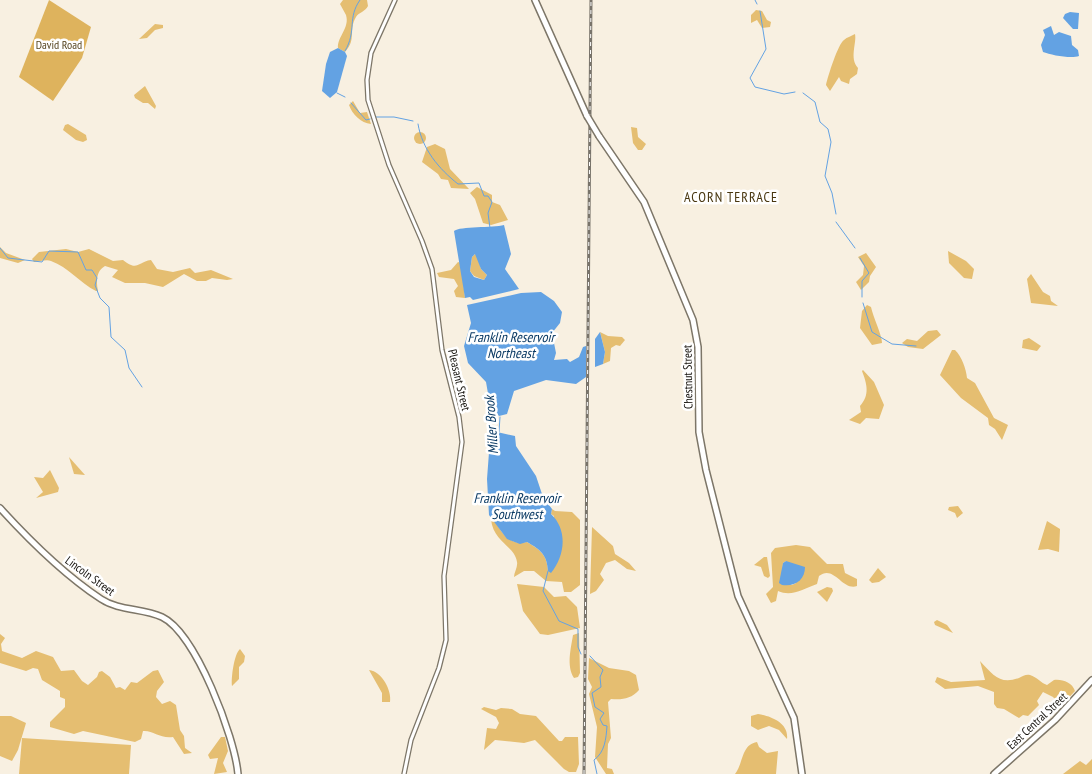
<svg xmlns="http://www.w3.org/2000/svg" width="1092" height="774" viewBox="0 0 1092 774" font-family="'PT Sans Narrow',sans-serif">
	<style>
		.green { fill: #e5be71; fill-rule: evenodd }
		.forest { fill: #deb35d }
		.water { fill: #63a2e3; fill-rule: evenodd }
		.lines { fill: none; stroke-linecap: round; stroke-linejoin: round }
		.stream { stroke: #63a2e3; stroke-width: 1 }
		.minor-casing { stroke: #7d7668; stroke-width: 5.5 }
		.major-casing { stroke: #7d7668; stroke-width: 8 }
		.minor { stroke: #fff; stroke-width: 3 }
		.major { stroke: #fff; stroke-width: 5 }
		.rail-casing { stroke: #78736a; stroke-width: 3 }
		.rail { stroke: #fff; stroke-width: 1; stroke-dasharray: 4; stroke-linecap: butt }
		.major-bridge-casing { stroke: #7d7668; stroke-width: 8; stroke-linecap: butt }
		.major-bridge { stroke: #fff; stroke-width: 5 }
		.labels { text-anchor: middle; stroke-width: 5; stroke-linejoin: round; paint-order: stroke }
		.park-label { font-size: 12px; fill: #594722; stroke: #fff }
		.street-label { font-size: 12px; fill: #14110c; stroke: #fff }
		.neighbourhood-label { font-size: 14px; letter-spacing: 1px; fill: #48360f; stroke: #fff }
		.water-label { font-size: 14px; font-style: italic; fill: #0b3a64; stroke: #fff }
	</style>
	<rect width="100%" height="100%" fill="#f8f0e1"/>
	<g class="green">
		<path d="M343 0H367L368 6C365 12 359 12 356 17 348 30 357 39 345 52L338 48C337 37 350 28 346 15 344 11 342 8 340 4Z"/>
		<path d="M756 10 762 11 767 20 771 22 770 27 762 28 757 20 751 23V15Z"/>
		<path d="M155 24 163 25V28L155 30 147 38 139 39Z"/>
		<path d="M855 34C857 43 849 58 858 68L857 74 850 79 849 84 841 81 839 77 830 91 826 85C828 76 838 44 844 40 847 37 852 36 855 34Z"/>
		<path d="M145 86 156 106 155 109 148 103H143L135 98 134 95Z"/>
		<path d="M353 101 360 113 367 112 371 124C361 123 352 114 349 105Z"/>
		<path d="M68 124 86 135 87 140 83 142 76 140 63 130 65 125Z"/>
		<path d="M631 127 637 128 638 137 646 144 642 150H638L633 143Z"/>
		<circle cx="420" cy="138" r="6"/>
		<path d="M435 144 445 149 450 169 469 189 451 188 448 180 441 179 438 174 422 162 427 147Z"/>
		<path d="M477 187 492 195V202L500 205 508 220 491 225 483 223 475 199 470 193Z"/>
		<path d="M0 247 6 253 25 260 18 263 0 258Z"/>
		<path d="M66 249 78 252 89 249 113 261 123 260C138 272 137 262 151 260L157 269 173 272 190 268 195 273 211 270 233 279 227 280 212 278 206 281H197L184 274 163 287 145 283H125L112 277 118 270 105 266C96 271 96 282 98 291H96C80 283 68 267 51 261 46 259 40 262 34 262L32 259 39 252Z"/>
		<path d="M948 251 966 261 974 269 972 279 964 278 949 263Z"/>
		<path d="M866 253 876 267 870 276 869 282 861 290 856 282 863 275 864 266 858 257Z"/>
		<path d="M475 254H477L481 269 487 275 484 280 474 276 470 271 472 257Z"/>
		<path d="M458 262 461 263 465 298 456 297 454 291 458 286 454 279 439 277 437 273 451 270Z"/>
		<path d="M1031 274 1043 292 1050 296 1051 301 1058 306 1031 303 1027 279Z"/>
		<path d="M867 305 871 307C873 317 882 335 882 343L872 345 860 328 862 311Z"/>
		<path d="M937 330 941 335 923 349 908 347 902 343 907 339 917 341 928 331Z"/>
		<path d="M600 332 608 336 622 337 625 340 620 346 616 345 611 348 610 361 603 364 605 352Z"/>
		<path d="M1029 338 1041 346 1037 351 1022 348 1023 340Z"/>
		<path d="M952 350H955C962 357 966 369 967 378L975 383 994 418 1008 425 1002 440 995 429 989 425 988 418 961 398 940 375Z"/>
		<path d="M863 370 874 382 884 405 879 419 866 418 860 424 849 420 861 412 860 406C870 395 867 384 862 371Z"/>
		<path d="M69 457 85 475 74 474Z"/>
		<path d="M50 470 59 488 58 492 36 498 43 492 34 477 43 478Z"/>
		<path d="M958 506 963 513 957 518 955 513 948 510 949 507Z"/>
		<path d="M552 509 555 511 572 512 580 520V585L571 592H564L562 582 546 581 534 571H524L514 577C514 572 518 567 517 562 515 546 493 542 491 519H494C502 534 510 546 527 542 540 550 547 554 548 571L554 516 551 514Z"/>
		<path d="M1047 521 1060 529 1059 552 1048 549 1038 550Z"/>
		<path d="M592 527 613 546 615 554 629 563 636 571 627 569 615 560 606 563 600 574 604 580 596 591 590 594Z"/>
		<path d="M796 545 810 547 827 564H843L845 573 857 579V586C842 591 834 564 819 576L817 584C803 589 792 597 778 591L776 601 771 603 766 594 773 587 771 553 775 548ZM786 561 796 583 792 585 780 580 782 574 783 563Z"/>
		<path d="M764 557H767L770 576 768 578 764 576 761 567 754 565Z"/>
		<path d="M878 568 886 577 879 582 872 583 869 580Z"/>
		<path d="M517 584 544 587 554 597 566 596 577 607 580 628 548 635 540 634 523 611Z"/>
		<path d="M827 587 832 588 833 591 827 602 817 592Z"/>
		<path d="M937 620 947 625 953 633 935 625 934 622Z"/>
		<path d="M579 633 580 673 578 677 574 678C566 666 571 648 573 635Z"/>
		<path d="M0 634 5 638 1 644 2 651 22 658 36 651 53 657 61 671 74 670 82 681 88 685 97 677 99 672 102 671 110 677 116 688 120 687 125 690 131 682 137 683 153 671 158 670 164 682 157 691 156 697 162 704 170 701 176 705 180 730 184 736 185 748 192 753 184 754 173 737C160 739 153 730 143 731L141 739 135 742 83 731 74 734 50 727V722L65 707V699L60 697V691L42 680 38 669 33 668 26 671 0 663Z"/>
		<path d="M240 649 245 656 244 662 239 667V679L232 686C231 678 234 654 240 649Z"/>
		<path d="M589 658 609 668 629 671 636 675 639 690C631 699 622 700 611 699L608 702 611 738 608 744 607 768 612 769 614 774H606L595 757 597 727 589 694 592 687 588 679Z"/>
		<path d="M980 661C993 675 1000 685 1019 678 1023 676 1026 674 1030 675 1037 677 1041 683 1047 685L1054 680C1062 679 1072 682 1075 691L1061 706 1053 697 1043 692 1037 701 1039 705 1028 716 1023 715 1019 718 1004 709 997 708 994 704V692L978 686 945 689 935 682 937 677 951 682 985 680Z"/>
		<path d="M369 670C382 671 392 691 390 702H382V693Z"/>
		<path d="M484 707 496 710 501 708 512 709 520 714 536 716 559 741H562L565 737H578L579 764 576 772H569L564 769 535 740 524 743 495 740 484 750 487 728 496 729 499 723 496 717 481 709Z"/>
		<path d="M758 714C771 716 789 723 787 739L779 730 769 726 758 730 751 726V716Z"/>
		<path d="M0 716H11L26 723 18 750 12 761 0 756Z"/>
		<path d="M221 737H225L228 751 223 763 227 772 214 774 218 758 210 759 208 755Z"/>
		<path d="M22 738 131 745 129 774H19Z"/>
		<path d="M757 742 759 747 767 753 778 751 776 774H735C744 762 741 745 757 742Z"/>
		<path d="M1092 759V774H1063L1080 761 1086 765Z"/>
	</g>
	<path class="forest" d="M49 0 91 27 82 58 53 101 19 77Z"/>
	<g class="water">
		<path d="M1070 12 1079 13 1078 29H1073L1063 18 1065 14Z"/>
		<path d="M1051 26 1054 35 1059 32 1071 36 1072 45 1078 50 1079 56C1071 59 1051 55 1043 52L1041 45 1045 35 1043 30Z"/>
		<path d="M338 48 345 52 347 56 337 92 330 98 322 91 326 64 330 52Z"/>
		<path d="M504 225 511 254 505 269 519 289 473 300 470 297 465 298 454 231C460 226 493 228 504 225ZM475 254 481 269 487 275 484 280 474 277 470 271 472 257Z"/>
		<path d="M541 292 554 301 562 312 560 323 552 333 556 353 554 360 567 359 570 362 579 357 583 347 586 346V377L576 384 546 380 514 391 507 414 499 416 490 405 486 382 468 363 464 346 471 323 467 305 521 293Z"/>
		<path d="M600 332 605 352 603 364 595 367V339Z"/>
		<path d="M497 432 515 436 516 446 536 476 543 497 552 509 551 514C568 530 565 556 551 573L548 571C547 555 541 550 527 542L520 544 507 539 489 515 487 479 490 439 491 435Z"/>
		<path d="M786 561 805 567C805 580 795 587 782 585L779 583 783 563Z"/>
	</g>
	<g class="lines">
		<g class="stream">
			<path d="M755 0 757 4"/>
			<path d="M760 11 766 49 750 78 755 87 784 94 795 92"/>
			<path d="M345 51C357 31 347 18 360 0"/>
			<path d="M337 93 345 97"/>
			<path d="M803 93 815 102 820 122 828 129 831 142 825 176 832 193 836 214"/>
			<path d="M351 103 366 120 370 119"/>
			<path d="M376 117H394L413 121"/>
			<path d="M418 124C422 149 439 169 458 184L479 183 484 196H488L492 202 488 213 490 228"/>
			<path d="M836 222 855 248"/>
			<path d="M0 248 8 258 42 262 49 251 78 252 86 270H92L97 278 95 285 100 298 109 307 111 337 125 350 129 368 142 387"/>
			<path d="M860 258 869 273 862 281V297"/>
			<path d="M863 303 872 332 892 344 916 346"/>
			<path d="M499 432 500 417"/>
			<path d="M548 571 543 591 559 621 578 629V647L581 654"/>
			<path d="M590 656 603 670 600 677 601 687 592 693 595 707 604 713 600 719 603 725 607 726C606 739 605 752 594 760L597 774"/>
		</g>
		<defs>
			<path id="minor" d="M395 0 371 53 367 80 368 100 389 165 422 241 432 269 442 350 459 417 462 442 444 576 446 640 439 668 411 740 404 774"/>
			<g id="major">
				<path d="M535 0 587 116"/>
				<path d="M599 136 644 202 693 320 698 347 699 432 706 470 738 596 794 718 802 774"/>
				<path d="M0 508C30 541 63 574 101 599 119 611 142 608 162 617 196 633 235 738 238 774"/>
				<path d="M994 774 1055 720 1092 680"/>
			</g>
		</defs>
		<use href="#minor" class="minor-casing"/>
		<use href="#major" class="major-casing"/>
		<use href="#minor" class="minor"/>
		<use href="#major" class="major"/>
		<defs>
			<path id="rail" d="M584 774 591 0"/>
		</defs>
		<use href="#rail" class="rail-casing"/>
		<use href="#rail" class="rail"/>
		<defs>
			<path id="major-bridge" d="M587 116 599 136"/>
		</defs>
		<use href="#major-bridge" class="major-bridge-casing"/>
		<use href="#major-bridge" class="major-bridge"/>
	</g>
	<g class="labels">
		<g class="park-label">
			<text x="59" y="49">David Road</text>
		</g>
		<g class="street-label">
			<text transform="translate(688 377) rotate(-91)" y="4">Chestnut Street</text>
			<text transform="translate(459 380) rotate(77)" y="4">Pleasant Street</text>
			<text transform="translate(90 576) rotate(36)" y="4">Lincoln Street</text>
			<text transform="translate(1037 721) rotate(-43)" y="4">East Central Street</text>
		</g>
		<g class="neighbourhood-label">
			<text x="731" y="202">ACORN TERRACE</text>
		</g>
		<g class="water-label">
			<text x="511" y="342">Franklin Reservoir<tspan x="511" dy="16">Northeast</tspan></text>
			<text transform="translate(491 425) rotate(-94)" y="5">Miller Brook</text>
			<text x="517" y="503">Franklin Reservoir<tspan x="517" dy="16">Southwest</tspan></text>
		</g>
	</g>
</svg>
